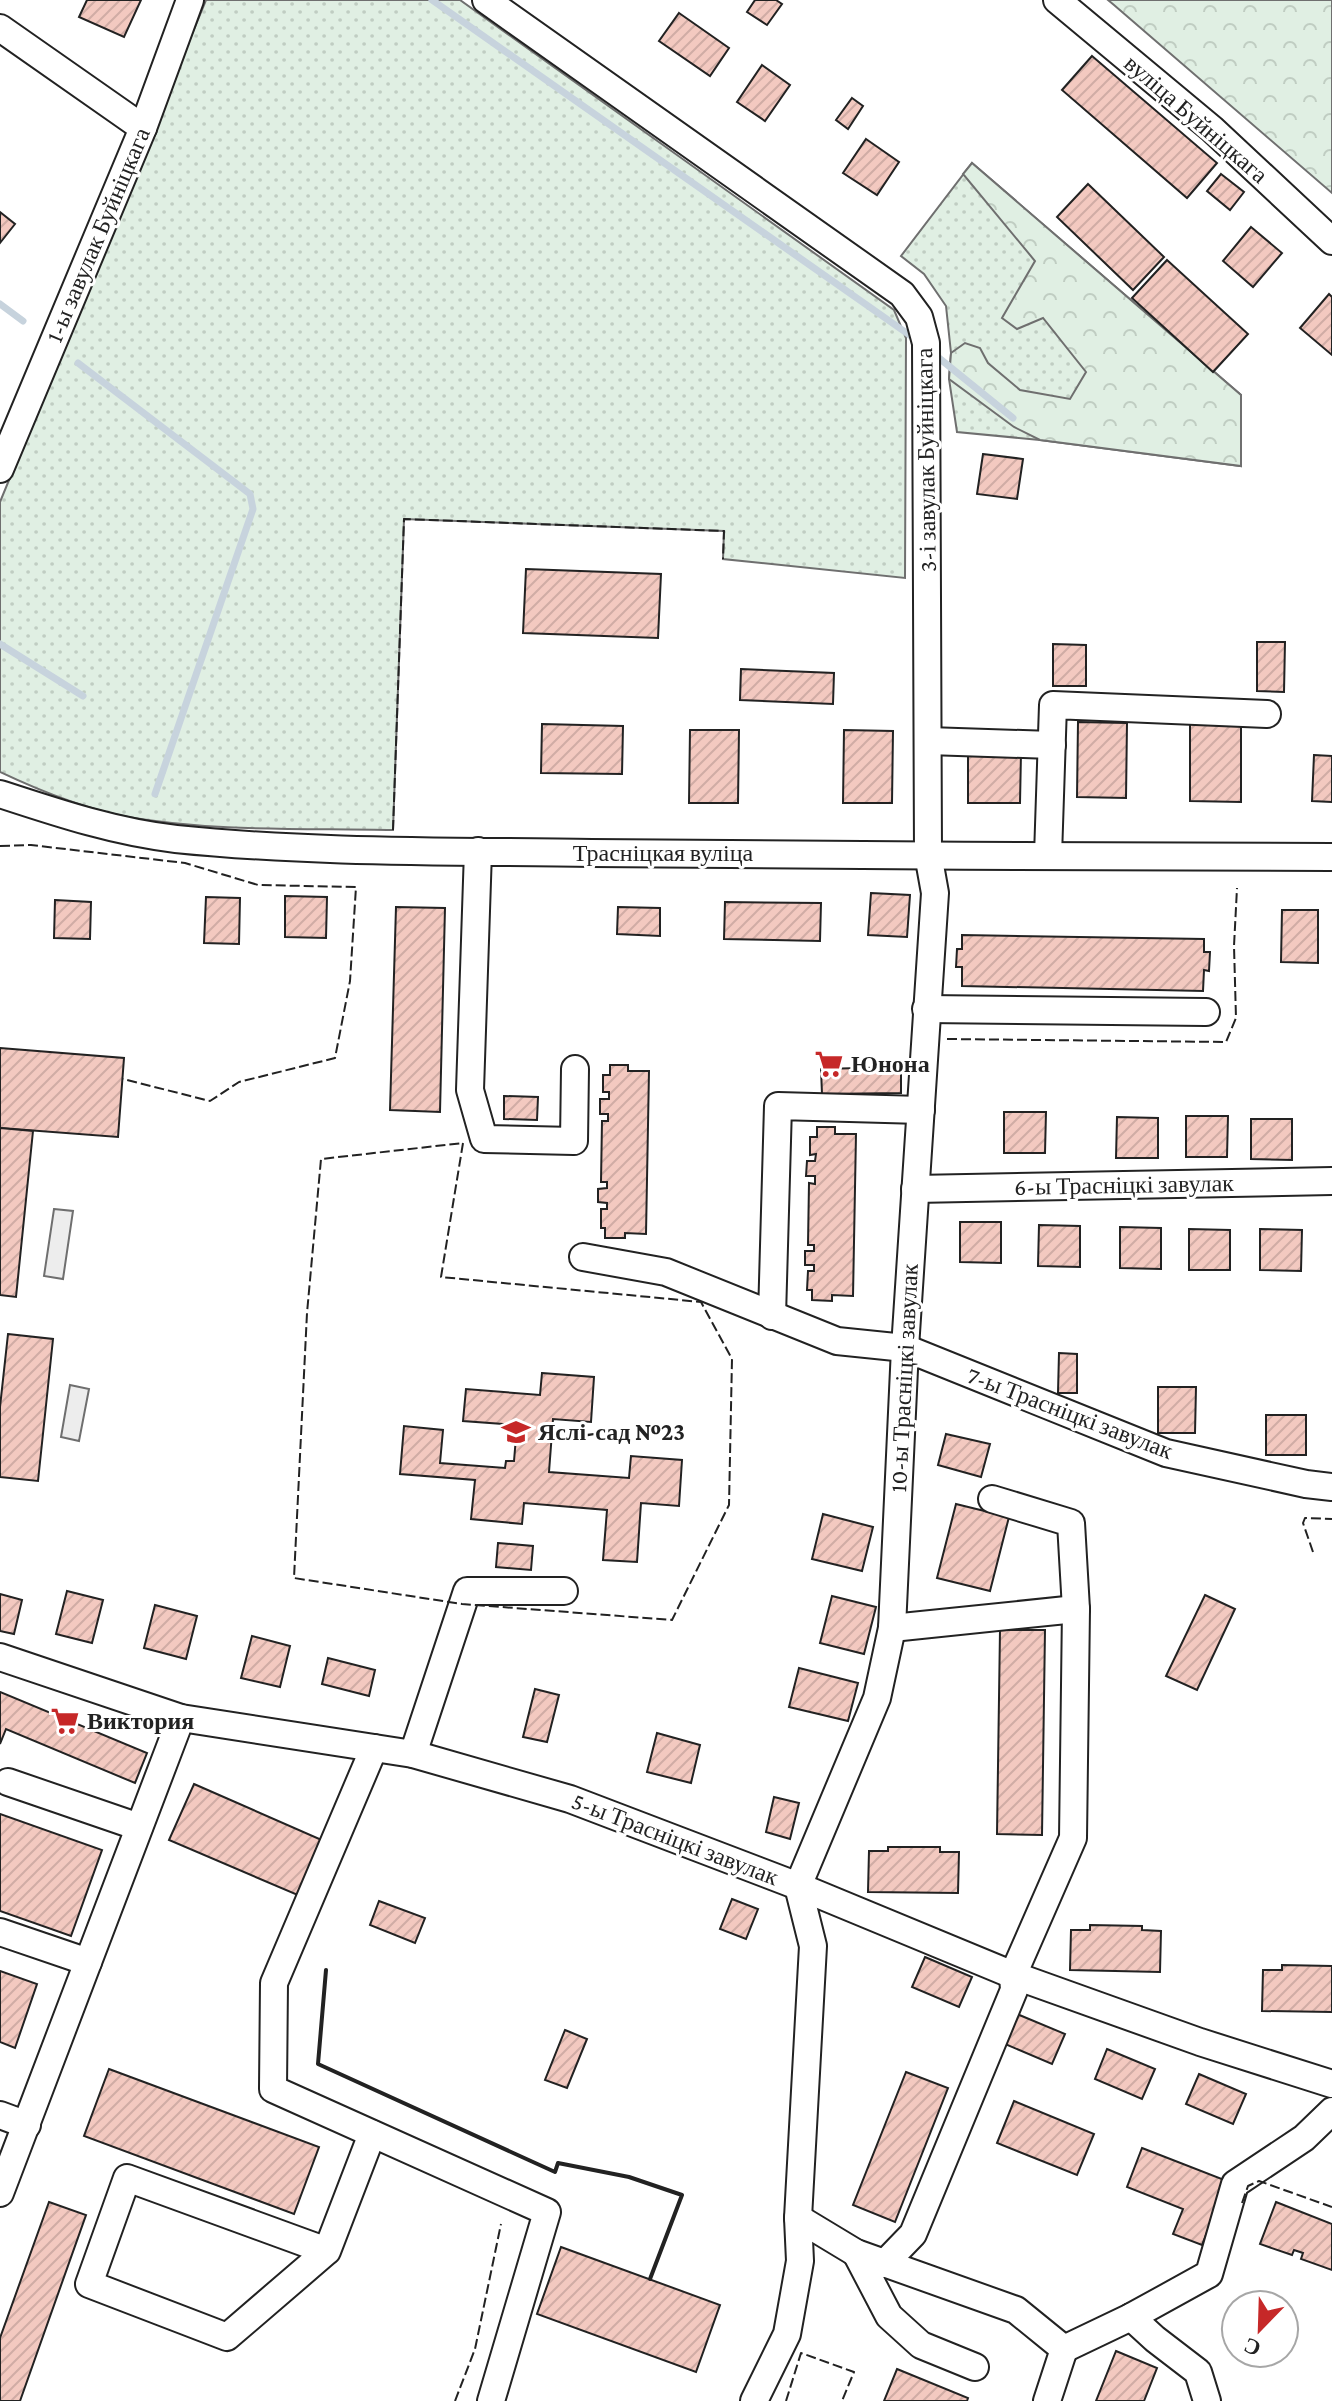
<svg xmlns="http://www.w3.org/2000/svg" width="1332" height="2401" viewBox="0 0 1332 2401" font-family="'Crimson Pro',serif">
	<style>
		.grass { fill: url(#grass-dots); stroke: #6f6f6f; stroke-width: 2 }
		.forest { fill: url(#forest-crowns); stroke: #6f6f6f; stroke-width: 2 }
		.parking { fill: #ededed; stroke: #6f6f6f; stroke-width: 2 }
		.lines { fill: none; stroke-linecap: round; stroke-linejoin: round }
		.stream { stroke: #c7d3dd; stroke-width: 7 }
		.building { fill: url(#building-hatch); stroke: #222; stroke-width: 2 }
		.minor-casing { stroke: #222; stroke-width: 30 }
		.minor { stroke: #fff; stroke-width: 26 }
		.fence { stroke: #222; stroke-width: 2; stroke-dasharray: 10 4; stroke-linecap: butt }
		.wall { stroke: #222; stroke-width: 4 }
		.labels { text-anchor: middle; stroke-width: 6; stroke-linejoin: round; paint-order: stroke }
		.street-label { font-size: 24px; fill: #222; stroke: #fff }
		.poi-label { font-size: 24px; font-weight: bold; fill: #222; stroke: #fff; text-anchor: start }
	</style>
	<defs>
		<pattern id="grass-dots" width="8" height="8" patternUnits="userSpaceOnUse" patternTransform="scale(2)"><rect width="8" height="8" fill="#e0efe3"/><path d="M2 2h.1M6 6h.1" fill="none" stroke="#c0cdc2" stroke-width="1.8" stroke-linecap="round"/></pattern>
		<pattern id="forest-crowns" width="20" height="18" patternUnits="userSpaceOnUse" patternTransform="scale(2)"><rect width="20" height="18" fill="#e0efe3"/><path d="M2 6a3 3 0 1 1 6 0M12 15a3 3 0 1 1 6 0" fill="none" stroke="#c0cdc2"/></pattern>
		<pattern id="building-hatch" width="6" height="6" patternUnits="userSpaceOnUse" patternTransform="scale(2)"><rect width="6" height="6" fill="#f3c9c0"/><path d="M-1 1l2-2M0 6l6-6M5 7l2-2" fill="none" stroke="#d0aca5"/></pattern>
	</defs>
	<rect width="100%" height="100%" fill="#fff"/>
	<g class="grass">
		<path d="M206 0H460L894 310 906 338 905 578 723 559 724 531 404 519 393 830C305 828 214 832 128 817 85 809 40 791 0 772V502Z"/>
		<path d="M972 163 1241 395V466L1040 440 957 432 949 379 951 353 946 306 924 274 901 256Z"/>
	</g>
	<g class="forest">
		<path d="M1108 0H1332V193L1114 5Z"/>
		<path d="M972 163 1241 395V466L1040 440 1014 427 949 379 951 353 965 343 980 348 988 363 1020 390 1070 399 1086 372 1043 318 1017 329 1002 318 1035 261 963 174Z"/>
	</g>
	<g class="parking">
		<path d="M54 1209 73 1211 63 1279 44 1276Z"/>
		<path d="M70 1385 89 1389 79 1441 61 1437Z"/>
	</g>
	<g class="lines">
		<g class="stream">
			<path d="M432 0 918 341"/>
			<path d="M0 304 23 321"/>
			<path d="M934 354 1013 418"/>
			<path d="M78 363 250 494 253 509 155 794"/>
			<path d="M0 644 83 696"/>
		</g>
	</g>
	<g class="building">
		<path d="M87 0H141L124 37 79 17Z"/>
		<path d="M755 0H776L782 4 767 25 747 12Z"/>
		<path d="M679 13 729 48 710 76 659 41Z"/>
		<path d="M1092 56 1217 163 1187 198 1062 90Z"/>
		<path d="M762 65 790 85 765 121 737 102Z"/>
		<path d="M852 98 863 106 848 129 836 120Z"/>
		<path d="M866 139 899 162 877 195 843 173Z"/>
		<path d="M1221 174 1244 192 1230 210 1207 191Z"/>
		<path d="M1088 184 1164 257 1133 290 1057 217Z"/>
		<path d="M0 212 15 224 0 243Z"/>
		<path d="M1251 227 1282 253 1253 287 1223 261Z"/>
		<path d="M1167 260 1248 334 1213 372 1132 298Z"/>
		<path d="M1329 294 1332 297V355L1300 328Z"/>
		<path d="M983 454 1023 459 1017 499 977 494Z"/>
		<path d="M526 569 661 574 658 638 523 633Z"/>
		<path d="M1257 642H1285L1284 692 1257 691Z"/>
		<path d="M1053 644 1086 645V686H1053Z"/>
		<path d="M741 669 834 673 833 704 740 700Z"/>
		<path d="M1078 722 1127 723 1126 798 1077 797Z"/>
		<path d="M542 724 623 726 622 774 541 773Z"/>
		<path d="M1190 724H1241V802L1190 801Z"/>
		<path d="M690 730H739L738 803H689Z"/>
		<path d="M844 730 893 731 892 803H843Z"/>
		<path d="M968 752 1021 753 1020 803H968Z"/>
		<path d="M1314 755 1332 756V802L1312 801Z"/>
		<path d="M871 893 910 895 907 937 868 935Z"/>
		<path d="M285 896 327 897 326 938 285 937Z"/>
		<path d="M206 897 240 898 239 944 204 943Z"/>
		<path d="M55 900 91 902 90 939 54 938Z"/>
		<path d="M725 902 821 903 820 941 724 939Z"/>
		<path d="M396 907 445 908 440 1112 390 1110Z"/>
		<path d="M618 907 660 908V936L617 934Z"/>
		<path d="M1282 910H1318V963L1281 962Z"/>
		<path d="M962 935 1204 939V952H1210L1209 971 1204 970 1203 991 962 986V967H956L957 949H962Z"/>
		<path d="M0 1048 124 1058 118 1137 0 1128Z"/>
		<path d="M610 1065H628V1071H649L646 1234 625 1233V1238H605V1228H601V1209H607V1203L598 1202V1189L607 1188V1182H601L602 1121H608V1114H600V1099H609V1092H603V1075H610Z"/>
		<path d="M901 1067V1093L822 1094 821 1069Z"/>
		<path d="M504 1096 538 1097 537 1120 504 1119Z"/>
		<path d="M1004 1112H1046L1045 1153H1004Z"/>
		<path d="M1186 1116H1228L1227 1157H1186Z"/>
		<path d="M1117 1117 1158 1118V1158H1116Z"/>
		<path d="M1251 1119H1292V1160L1251 1159Z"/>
		<path d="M817 1127H835V1134H856L853 1296 832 1295V1301L812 1300V1290H807L808 1271H814V1265H805V1251H814V1245H808L809 1183 815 1184V1176H806L807 1161H815L816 1154 810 1155V1137H817Z"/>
		<path d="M0 1128 33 1131 16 1297 0 1295Z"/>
		<path d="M960 1222H1001V1263L960 1262Z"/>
		<path d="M1039 1225 1080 1226V1267L1038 1266Z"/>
		<path d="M1120 1227 1161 1228V1269L1120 1268Z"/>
		<path d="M1189 1229 1230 1230V1270H1189Z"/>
		<path d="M1260 1229 1302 1230 1301 1271 1260 1270Z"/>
		<path d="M8 1334 53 1339 38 1481 0 1477V1407Z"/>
		<path d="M1059 1353 1077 1354V1393H1058Z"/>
		<path d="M542 1373 594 1377 591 1422 553 1419 549 1472 629 1478 631 1456 682 1460 679 1506 641 1503 637 1562 603 1560 607 1510 524 1503 522 1524 471 1519 475 1480 400 1474 404 1426 443 1430 440 1463 505 1468 506 1461H514L517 1425 463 1421 466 1389 540 1395Z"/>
		<path d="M1158 1387H1196L1195 1433H1158Z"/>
		<rect x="1266" y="1415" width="40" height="40"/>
		<path d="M946 1434 990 1444 981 1477 938 1465Z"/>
		<path d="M956 1504 1009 1517 990 1591 937 1578Z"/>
		<path d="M823 1514 873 1527 862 1571 812 1559Z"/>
		<path d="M498 1543 533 1546 531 1570 496 1567Z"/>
		<path d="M67 1591 103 1600 92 1643 56 1634Z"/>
		<path d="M0 1594 22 1600 14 1634 0 1631Z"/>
		<path d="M1205 1595 1235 1609 1197 1690 1166 1676Z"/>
		<path d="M832 1596 876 1607 864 1654 820 1643Z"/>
		<path d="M155 1605 197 1616 186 1659 144 1648Z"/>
		<path d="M1000 1630H1045L1042 1835 997 1834Z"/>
		<path d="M252 1636 290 1646 280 1687 241 1678Z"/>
		<path d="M328 1658 375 1670 369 1696 322 1684Z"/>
		<path d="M799 1668 858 1683 848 1721 789 1707Z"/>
		<path d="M535 1689 559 1695 547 1742 523 1737Z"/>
		<path d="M0 1692 147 1753 135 1783 6 1729 0 1744Z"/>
		<path d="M657 1733 700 1745 691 1783 647 1772Z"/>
		<path d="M194 1784 324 1841 300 1896 169 1840Z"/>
		<path d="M774 1797 799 1803 790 1839 766 1832Z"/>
		<path d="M0 1814 102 1850 71 1936 0 1911Z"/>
		<path d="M888 1847H940V1852H959L958 1893 868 1892 869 1851H888Z"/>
		<path d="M732 1899 758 1909 746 1939 720 1929Z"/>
		<path d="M379 1901 425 1918 415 1943 370 1925Z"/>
		<path d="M1090 1925 1142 1926V1930L1161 1931 1160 1972 1070 1970 1071 1930H1090Z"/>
		<path d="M925 1957 972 1977 959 2007 912 1987Z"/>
		<path d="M1282 1965 1332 1966V2012L1262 2011 1263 1970H1282Z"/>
		<path d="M0 1971 37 1984 15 2048 0 2042Z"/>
		<path d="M1017 2014 1065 2034 1052 2064 1005 2044Z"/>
		<path d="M565 2030 587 2039 567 2088 545 2080Z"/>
		<path d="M1107 2049 1155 2069 1142 2099 1095 2079Z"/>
		<path d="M109 2069 319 2147 294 2214 84 2136Z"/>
		<path d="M906 2072 948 2088 895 2222 853 2205Z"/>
		<path d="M1199 2074 1246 2094 1233 2124 1186 2104Z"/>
		<path d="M1014 2101 1094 2134 1077 2175 997 2143Z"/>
		<path d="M1142 2148 1227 2181 1202 2245 1173 2234 1183 2209 1127 2187Z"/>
		<path d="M49 2202 86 2215 20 2401H0V2338Z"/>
		<path d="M1276 2202 1332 2224V2270L1301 2259 1303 2253 1294 2250 1292 2255 1260 2244Z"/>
		<path d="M561 2247 720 2305 696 2372 537 2314Z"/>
		<path d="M1116 2351 1157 2368 1144 2401H1096Z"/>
		<path d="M897 2369 968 2398 967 2401H884Z"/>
	</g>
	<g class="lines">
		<defs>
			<g id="minor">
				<path d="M486 0 902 294 919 317 926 343 928 854 935 893 905 1348 892 1628 877 1698 798 1886 813 1946 798 2218 800 2261 787 2334 754 2401"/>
				<path d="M1057 0 1212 129 1332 241"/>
				<path d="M0 28 143 128"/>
				<path d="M0 469 143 128 190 0"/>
				<path d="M928 741 1052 745"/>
				<path d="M0 794C58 813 115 832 176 839 313 853 454 851 592 853 839 856 1085 856 1332 857"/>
				<path d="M478 851 470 1090 484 1139 574 1141 575 1069"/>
				<path d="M1048 856 1053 705 1267 714"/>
				<path d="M926 1009 1206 1012"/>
				<path d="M915 1189 1332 1181"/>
				<path d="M583 1257 666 1272 837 1341 905 1348 1166 1453 1306 1484 1332 1487"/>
				<path d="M772 1316 778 1106 921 1110"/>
				<path d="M992 1499 1071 1523 1076 1609"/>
				<path d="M0 1657 181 1718 413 1754 570 1799 798 1886 1013 1975 1200 2042 1332 2084"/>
				<path d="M374 1748 274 1983 273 2089 547 2212 491 2401"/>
				<path d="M413 1754 467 1591H564"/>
				<path d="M8 1782 139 1827"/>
				<path d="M0 1932 88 1962"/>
				<path d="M0 2115 27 2125"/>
				<path d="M0 2193 181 1718"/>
				<path d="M798 2218 856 2253 1016 2310 1064 2349 1047 2401"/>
				<path d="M327 2251 127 2178 89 2284 227 2337 327 2251 372 2134"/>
				<path d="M856 2253 889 2316 921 2345 975 2367"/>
				<path d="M884 2264 913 2234 1014 1990 1013 1975 1073 1838 1076 1609 892 1628"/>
				<path d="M1131 2317 1155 2339 1198 2372 1207 2401"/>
				<path d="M1064 2349 1131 2317 1209 2274 1235 2184 1304 2138 1332 2111"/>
			</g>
		</defs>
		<use href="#minor" class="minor-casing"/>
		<use href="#minor" class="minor"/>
		<g class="fence">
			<path d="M393 830 404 519 724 531 723 559"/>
			<path d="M0 846 31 845 185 863 258 885 356 887 350 981 335 1058 239 1082 210 1101 123 1079"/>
			<path d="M947 1039 1226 1042 1236 1018 1234 946 1237 888"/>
			<path d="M463 1143 441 1277 701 1302 732 1359 729 1505 672 1620 462 1604 294 1578 307 1313 321 1159Z"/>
			<path d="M1313 1552 1303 1523 1305 1518 1332 1519"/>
			<path d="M1242 2203 1248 2186 1259 2181 1332 2207"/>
			<path d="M455 2401 475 2349 501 2224"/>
			<path d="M786 2401 801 2353 854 2372 842 2401"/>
		</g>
		<path class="wall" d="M326 1970 318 2064 555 2172 558 2163 629 2177 682 2195 650 2279"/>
	</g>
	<defs>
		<symbol id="supermarket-bare" viewBox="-9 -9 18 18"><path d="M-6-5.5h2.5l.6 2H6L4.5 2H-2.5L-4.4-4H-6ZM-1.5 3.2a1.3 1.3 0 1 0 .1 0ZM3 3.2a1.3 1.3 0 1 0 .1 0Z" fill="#c62828" stroke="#fff" stroke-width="2.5" paint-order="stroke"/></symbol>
		<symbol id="school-bare" viewBox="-9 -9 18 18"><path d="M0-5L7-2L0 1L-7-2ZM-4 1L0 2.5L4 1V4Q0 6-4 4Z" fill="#c62828" stroke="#fff" stroke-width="2.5" paint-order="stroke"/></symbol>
	</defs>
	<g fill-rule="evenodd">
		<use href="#supermarket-bare" x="809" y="1044" width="40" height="40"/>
		<use href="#school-bare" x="496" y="1412" width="40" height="40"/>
		<use href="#supermarket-bare" x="45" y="1701" width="40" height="40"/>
	</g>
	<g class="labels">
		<g class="street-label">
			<text transform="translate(1196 119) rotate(41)" y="8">вуліца Буйніцкага</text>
			<text transform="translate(98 235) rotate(-67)" y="8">1-ы завулак Буйніцкага</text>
			<text transform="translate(926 460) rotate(-91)" y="8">3-і завулак Буйніцкага</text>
			<text x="663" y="861">Трасніцкая вуліца</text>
			<text transform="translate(1124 1185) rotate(-1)" y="8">6-ы Трасніцкі завулак</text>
			<text transform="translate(904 1378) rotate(-87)" y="8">10-ы Трасніцкі завулак</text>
			<text transform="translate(1070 1413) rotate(21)" y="8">7-ы Трасніцкі завулак</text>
			<text transform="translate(675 1839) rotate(21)" y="8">5-ы Трасніцкі завулак</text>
		</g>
		<g class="poi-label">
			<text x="851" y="1072">Юнона</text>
			<text x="538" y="1440">Яслі-сад №23</text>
			<text x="87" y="1729">Виктория</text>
		</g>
	</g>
	<g transform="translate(1260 2329) rotate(203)"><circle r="38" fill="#ffffff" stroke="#a7a7a7" stroke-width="2"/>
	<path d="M0-6L14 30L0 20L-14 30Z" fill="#c62828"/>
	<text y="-12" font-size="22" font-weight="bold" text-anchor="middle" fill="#222222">С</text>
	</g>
</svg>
